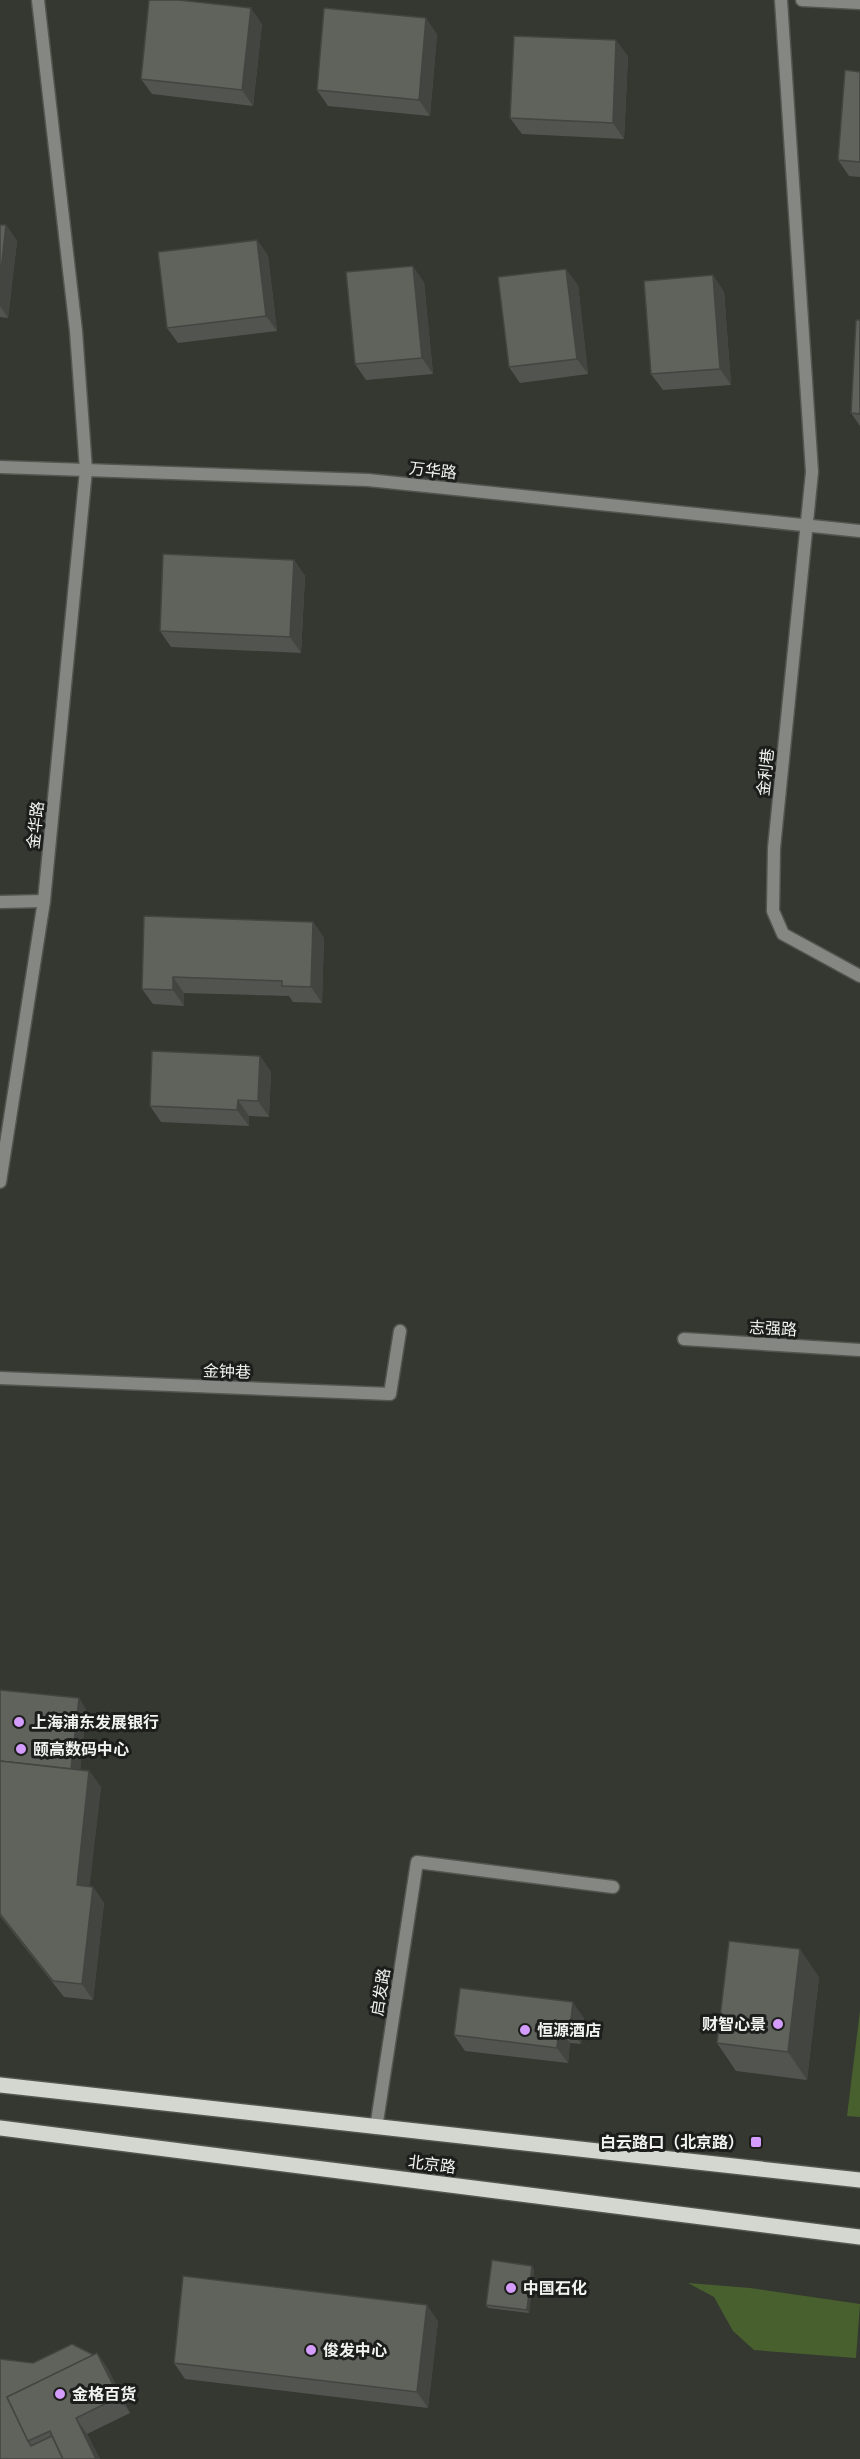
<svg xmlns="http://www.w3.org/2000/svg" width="860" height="2459" viewBox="0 0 860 2459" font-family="'Times New Roman','Noto Sans SC',serif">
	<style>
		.grass { fill: #48602e }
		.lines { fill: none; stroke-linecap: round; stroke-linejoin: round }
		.minor-casing { stroke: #52564f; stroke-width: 15 }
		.tertiary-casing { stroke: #52564f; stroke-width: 15 }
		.primary-casing { stroke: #52564f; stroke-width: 18 }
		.minor { stroke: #858783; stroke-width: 12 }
		.tertiary { stroke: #858783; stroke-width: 12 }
		.primary { stroke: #d3d7d0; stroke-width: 15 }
		.wall { fill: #52554f }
		.shaded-wall { fill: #424540 }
		.building { fill: #5f635c; stroke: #424540; stroke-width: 1.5 }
		.poi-dot { fill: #d49cfc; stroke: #1d1e1b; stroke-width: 2 }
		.labels { text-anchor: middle; stroke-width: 6; stroke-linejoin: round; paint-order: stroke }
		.street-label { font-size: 16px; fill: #f0f3ee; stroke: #1d1e1b }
		.poi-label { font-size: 16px; font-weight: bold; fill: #f0f3ee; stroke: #1d1e1b; text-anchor: start }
	</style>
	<rect width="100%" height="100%" fill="#343831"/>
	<g class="grass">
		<path d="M860 2011V2117L847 2116Z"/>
		<path d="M688 2283 750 2288 860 2304 856 2358 754 2350 733 2331 714 2297Z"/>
	</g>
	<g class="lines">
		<defs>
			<g id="minor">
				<path d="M38 0 76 331 86 470"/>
				<path d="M781 0 812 472 774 848 773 911 783 934 860 976"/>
				<path d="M802 0 860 3"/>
				<path d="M0 902 44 901"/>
				<path d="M684 1339 860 1350"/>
				<path d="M0 1378 390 1394 400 1331"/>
				<path d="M376 2128 417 1862 613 1887"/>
			</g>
			<g id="tertiary">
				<path d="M0 467 368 480 860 531"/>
				<path d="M0 1182 44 901 86 470"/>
			</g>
			<g id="primary">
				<path d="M0 2085 860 2180"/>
				<path d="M0 2128 860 2237"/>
			</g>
		</defs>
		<use href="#minor" class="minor-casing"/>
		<use href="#tertiary" class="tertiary-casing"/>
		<use href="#primary" class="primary-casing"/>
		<use href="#minor" class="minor"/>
		<use href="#tertiary" class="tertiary"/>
		<use href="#primary" class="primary"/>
	</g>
	<g class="wall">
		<path d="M262 24 253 106 152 94 141 79Z"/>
		<path d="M437 34 430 116 328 106 317 90Z"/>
		<path d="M628 56 624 139 522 134 510 118Z"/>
		<path d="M860 72V177L849 176 838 160Z"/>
		<path d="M0 225H6L17 241 8 318 0 317Z"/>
		<path d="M257 240 268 256 277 331 178 343 167 328Z"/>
		<path d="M424 282 433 374 366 380 355 364Z"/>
		<path d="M578 285 588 374 520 383 509 367Z"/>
		<path d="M724 291 731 385 663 390 651 374Z"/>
		<path d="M860 320V426L851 413Z"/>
		<path d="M294 560 305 576 301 653 171 647 160 631Z"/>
		<path d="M313 922 324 938 322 1003 293 1002 289 996 184 993V1006L153 1004 142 989Z"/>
		<path d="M260 1056 271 1072 269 1117 249 1116V1126L161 1122 150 1106Z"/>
		<path d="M0 1690 79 1698 86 1710 80 1770 89 1771 101 1787 89 1886 93 1887 104 1903 93 2000 64 1997 0 1916Z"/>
		<path d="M819 1977 807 2080 736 2071 717 2043Z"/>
		<path d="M584 2018 581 2044 570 2043 568 2063 465 2051 454 2035Z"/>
		<path d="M534 2269 529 2313 488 2308 486 2305Z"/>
		<path d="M438 2321 428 2408 185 2379 174 2363Z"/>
		<path d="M97 2353 108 2369 130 2413 87 2434 100 2459H0L33 2363 94 2355Z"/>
	</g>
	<g class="shaded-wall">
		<path d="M251 8 262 24 253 106 242 90Z"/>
		<path d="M426 18 437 34 430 116 419 100Z"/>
		<path d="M616 40 628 56 624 139 613 123Z"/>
		<path d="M6 225 17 241 8 318 0 306V280Z"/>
		<path d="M257 240 268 256 277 331 266 316Z"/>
		<path d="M413 266 424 282 433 374 422 358Z"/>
		<path d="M566 269 578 285 588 374 577 359Z"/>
		<path d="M713 275 724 291 731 385 720 369Z"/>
		<path d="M294 560 305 576 301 653 290 637Z"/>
		<path d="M313 922 324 938 322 1003 311 987Z"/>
		<path d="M173 977 184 993V1006L173 990Z"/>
		<path d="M260 1056 271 1072 269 1117 258 1101Z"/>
		<path d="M238 1100 249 1116V1126L237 1110Z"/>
		<path d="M79 1698 86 1710 79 1783 71 1772Z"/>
		<path d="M89 1771 101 1787 88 1901 77 1885Z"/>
		<path d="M93 1887 104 1903 93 2000 82 1984Z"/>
		<path d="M800 1949 819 1977 807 2080 788 2052Z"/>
		<path d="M573 2002 584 2018 581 2044 570 2028Z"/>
		<path d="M559 2027 570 2043 568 2063 557 2048Z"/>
		<path d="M532 2266 534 2269 529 2313 527 2310Z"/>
		<path d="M427 2305 438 2321 428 2408 417 2392Z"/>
		<path d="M97 2353 108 2369 130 2413 119 2397Z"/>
		<path d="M76 2418 87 2434 100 2459H96Z"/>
	</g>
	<g class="building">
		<path d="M149 0H179L251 8 242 90 141 79Z"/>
		<path d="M324 8 426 18 419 100 317 90Z"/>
		<path d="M514 36 616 40 613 123 510 118Z"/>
		<path d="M845 70 860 72V162L838 160Z"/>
		<path d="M0 225H6L0 280Z"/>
		<path d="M257 240 266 316 167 328 158 252Z"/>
		<path d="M413 266 422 358 355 364 346 272Z"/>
		<path d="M566 269 577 359 509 367 498 277Z"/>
		<path d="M713 275 720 369 651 374 644 281Z"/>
		<path d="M856 320H860V414L851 413Z"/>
		<path d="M163 554 294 560 290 637 160 631Z"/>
		<path d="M144 916 313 922 311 987 282 986V981L173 977V990L142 989Z"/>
		<path d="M152 1051 260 1056 258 1101 238 1100 237 1110 150 1106Z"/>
		<path d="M0 1690 79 1698 71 1769 0 1761Z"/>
		<path d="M0 1761 89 1771 77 1885 93 1887 82 1984 53 1981 0 1914Z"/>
		<path d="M729 1941 800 1949 788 2052 717 2043Z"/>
		<path d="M460 1988 573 2002 570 2028 559 2027 557 2048 454 2035Z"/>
		<path d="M492 2260 532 2266 527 2310 486 2305Z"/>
		<path d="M183 2276 427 2305 417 2392 174 2363Z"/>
		<path d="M72 2344 94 2355 7 2397 28 2441 31 2446 52 2436 63 2459H0V2359L33 2363Z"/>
		<path d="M97 2353 119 2397 76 2418 96 2459H63L50 2431 28 2441 7 2397Z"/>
	</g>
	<g class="poi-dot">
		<circle cx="19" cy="1722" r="6"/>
		<circle cx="21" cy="1749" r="6"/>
		<circle cx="778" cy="2024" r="6"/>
		<circle cx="525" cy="2030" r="6"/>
		<rect x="750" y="2136" width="12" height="12" rx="3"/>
		<circle cx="511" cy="2288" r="6"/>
		<circle cx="311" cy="2350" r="6"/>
		<circle cx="60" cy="2394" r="6"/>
	</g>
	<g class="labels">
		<g class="street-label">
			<text transform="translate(433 470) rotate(6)" y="6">万华路</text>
			<text transform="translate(765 772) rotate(-84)" y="6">金利巷</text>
			<text transform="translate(35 825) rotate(-84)" y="6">金华路</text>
			<text transform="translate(773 1328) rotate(3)" y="6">志强路</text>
			<text transform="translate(227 1371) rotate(2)" y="6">金钟巷</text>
			<text transform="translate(380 1992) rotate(-81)" y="6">启发路</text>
			<text transform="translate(432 2164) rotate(7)" y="6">北京路</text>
		</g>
		<g class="poi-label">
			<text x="31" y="1728">上海浦东发展银行</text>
			<text x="33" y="1755">颐高数码中心</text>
			<text x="766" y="2030" text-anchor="end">财智心景</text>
			<text x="537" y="2036">恒源酒店</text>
			<text x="744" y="2148" text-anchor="end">白云路口（北京路）</text>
			<text x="523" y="2294">中国石化</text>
			<text x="323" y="2356">俊发中心</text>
			<text x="72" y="2400">金格百货</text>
		</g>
	</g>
</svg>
